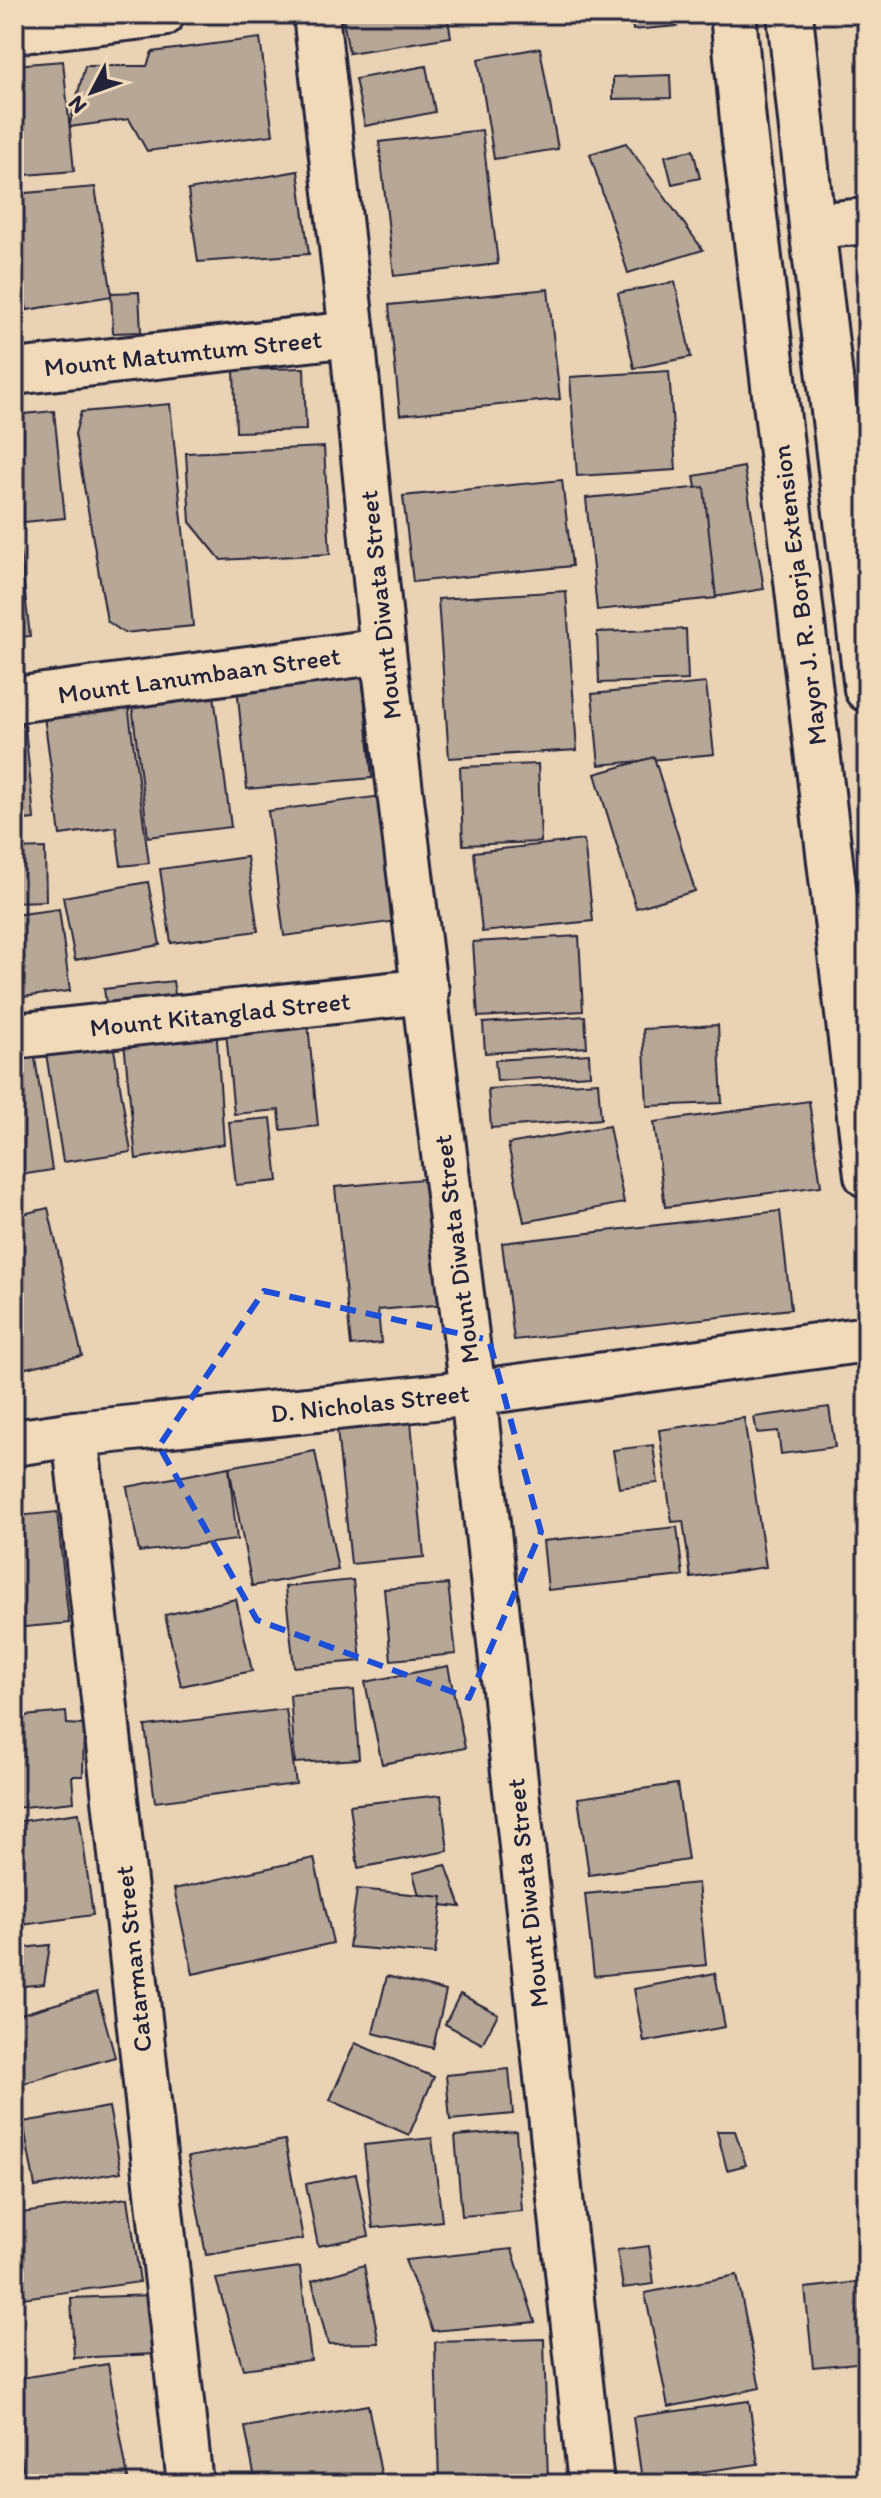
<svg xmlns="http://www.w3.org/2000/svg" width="881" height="2498" viewBox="0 0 881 2498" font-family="Itim,sans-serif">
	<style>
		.building { fill: #b7a796; stroke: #22223b; stroke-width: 2 }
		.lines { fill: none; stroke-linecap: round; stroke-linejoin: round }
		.minor-casing { stroke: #22223b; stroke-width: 50 }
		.major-casing { stroke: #22223b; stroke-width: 50 }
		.minor { stroke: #f1dab9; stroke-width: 44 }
		.major { stroke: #f1dab9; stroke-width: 44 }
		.marked { fill: none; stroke: #1d4ed8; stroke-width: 6; stroke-dasharray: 16 10; stroke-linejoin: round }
		.labels { text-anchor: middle; stroke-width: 8; stroke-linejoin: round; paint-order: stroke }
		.street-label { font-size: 26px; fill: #22223b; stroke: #f1dab9 }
	</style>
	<rect width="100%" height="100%" fill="#e9d3b4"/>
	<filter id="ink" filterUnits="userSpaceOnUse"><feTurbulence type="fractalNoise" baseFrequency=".0125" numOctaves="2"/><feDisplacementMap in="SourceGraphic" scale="16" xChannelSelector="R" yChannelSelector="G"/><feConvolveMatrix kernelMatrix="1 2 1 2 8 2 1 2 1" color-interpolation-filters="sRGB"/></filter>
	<g filter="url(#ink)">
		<g class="building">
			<path d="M342 14H447L451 37 349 53Z"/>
			<path d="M631 14H676L677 26 633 30Z"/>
			<path d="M260 38 273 135 147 151 129 119 69 127 85 66H147L152 52Z"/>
			<path d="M540 48 558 149 494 159 478 59Z"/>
			<path d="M63 61 74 171 14 176V65Z"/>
			<path d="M426 66 435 112 365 126 355 79Z"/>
			<path d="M670 75 671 98 613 99V77Z"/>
			<path d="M482 130 498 264 394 276 379 142Z"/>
			<path d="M626 143 703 250 628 273 590 154Z"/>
			<path d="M693 150 700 178 672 184 665 156Z"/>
			<path d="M298 171 309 254 198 262 188 190Z"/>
			<path d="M95 187 112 296 27 310 14 249V194Z"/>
			<path d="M675 282 691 357 634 368 618 293Z"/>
			<path d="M548 289 560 399 400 415 389 305Z"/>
			<path d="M139 292 141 332 113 333 111 293Z"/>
			<path d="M304 368 306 430 236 432 234 370Z"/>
			<path d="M669 371 676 470 577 476 570 377Z"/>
			<path d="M170 404 193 626 124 633 107 621 75 434 81 412Z"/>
			<path d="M54 411 65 518 14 523V415Z"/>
			<path d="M324 447 330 554 221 560 190 522 186 453Z"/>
			<path d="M744 467 764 589 714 597 694 476Z"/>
			<path d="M562 480 572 566 413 582 403 496Z"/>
			<path d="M704 487 716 598 597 610 586 498Z"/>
			<path d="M14 534H18L30 636 14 638Z"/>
			<path d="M566 591 577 750 449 758 438 599Z"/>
			<path d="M686 629 688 680 599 683 597 632Z"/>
			<path d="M362 674 372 778 247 789 237 686Z"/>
			<path d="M706 683 714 754 599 765 592 694Z"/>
			<path d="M213 687 231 827 148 837 131 697Z"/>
			<path d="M128 704 149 863 121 866 116 827 60 835 44 716Z"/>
			<path d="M25 726 34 819 14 821V727Z"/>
			<path d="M654 757 695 891 636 908 595 774Z"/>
			<path d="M538 764 541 842 463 845 460 767Z"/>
			<path d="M389 795 406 920 284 936 268 811Z"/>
			<path d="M584 840 593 921 482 932 474 852Z"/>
			<path d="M45 848 46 901 14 902V849Z"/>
			<path d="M247 857 258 931 171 943 160 869Z"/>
			<path d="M148 882 160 945 75 960 63 897Z"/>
			<path d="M59 909 70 991 14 998V915Z"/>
			<path d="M579 936 583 1011 478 1017 473 942Z"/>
			<path d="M173 981 176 1002 107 1010 104 989Z"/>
			<path d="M585 1016 587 1047 485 1053 483 1023Z"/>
			<path d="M308 1024 318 1126 281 1130 279 1110 234 1114 226 1032Z"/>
			<path d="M216 1025 224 1144 136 1159 123 1032Z"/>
			<path d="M718 1025 722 1103 647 1106 643 1029Z"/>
			<path d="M113 1043 131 1152 63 1162 46 1053Z"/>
			<path d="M589 1054 590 1075 497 1081 495 1060Z"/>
			<path d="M35 1058 52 1170 14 1176V1061Z"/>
			<path d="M598 1082 601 1119 491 1128 488 1089Z"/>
			<path d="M809 1101 821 1186 665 1207 654 1122Z"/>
			<path d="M271 1118 278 1181 236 1185 229 1122Z"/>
			<path d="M609 1126 624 1203 524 1222 508 1144Z"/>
			<path d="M434 1178 446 1304 378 1310 381 1343 351 1346 335 1187Z"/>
			<path d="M48 1208 82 1356 21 1369 14 1339V1216Z"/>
			<path d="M780 1211 791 1309 514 1340 502 1243Z"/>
			<path d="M829 1407 835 1447 781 1454 778 1431 757 1433 754 1417Z"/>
			<path d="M744 1418 766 1567 691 1578 683 1521 672 1522 659 1430Z"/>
			<path d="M411 1422 424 1557 351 1564 337 1429Z"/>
			<path d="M653 1445 658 1483 619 1488 613 1450Z"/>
			<path d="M315 1451 338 1570 252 1586 229 1467Z"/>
			<path d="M229 1467 237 1540 139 1552 127 1487Z"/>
			<path d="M16 1498 18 1516 57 1512 69 1623 14 1628V1499Z"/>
			<path d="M677 1527 683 1576 548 1590 543 1541Z"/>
			<path d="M353 1580 361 1661 294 1667 285 1587Z"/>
			<path d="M448 1584 456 1654 391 1660 384 1589Z"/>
			<path d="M236 1599 252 1671 181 1686 165 1615Z"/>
			<path d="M448 1666 465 1748 382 1764 365 1682Z"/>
			<path d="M354 1690 359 1759 295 1763 290 1695Z"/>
			<path d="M286 1709 296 1784 155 1802 145 1726Z"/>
			<path d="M66 1712 67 1724 84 1725 83 1776H72L74 1802 14 1808V1717Z"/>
			<path d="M677 1784 688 1860 589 1875 578 1798Z"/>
			<path d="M441 1795 448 1851 358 1868 350 1805Z"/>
			<path d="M79 1813 93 1915 14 1926V1822Z"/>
			<path d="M314 1858 333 1943 193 1974 174 1889Z"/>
			<path d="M446 1865 461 1907 421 1903 413 1873Z"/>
			<path d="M698 1883 706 1965 594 1976 585 1894Z"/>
			<path d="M357 1889 443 1897 435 1954 349 1947Z"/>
			<path d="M50 1945 44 1984 14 1987V1949Z"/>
			<path d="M715 1973 725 2027 644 2042 634 1989Z"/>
			<path d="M387 1976 446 1991 433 2048 373 2033Z"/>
			<path d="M97 1992 115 2057 14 2086V2016Z"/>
			<path d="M460 1994 498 2014 482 2044 445 2024Z"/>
			<path d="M355 2043 434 2077 409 2135 330 2100Z"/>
			<path d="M509 2069 513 2114 450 2120 446 2075Z"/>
			<path d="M109 2107 121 2172 35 2187 23 2122Z"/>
			<path d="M516 2131 522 2211 462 2216 455 2136Z"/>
			<path d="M717 2131H735L746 2165 727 2170Z"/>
			<path d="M432 2138 442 2221 373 2228 364 2145Z"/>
			<path d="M285 2140 303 2239 206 2255 188 2157Z"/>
			<path d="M356 2174 369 2236 318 2246 306 2184Z"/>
			<path d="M128 2198 140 2282 23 2298 14 2239V2214Z"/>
			<path d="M649 2246 654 2284 623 2288 617 2250Z"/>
			<path d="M512 2249 535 2322 433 2331 405 2260Z"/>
			<path d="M364 2265 379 2343 328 2344 312 2281Z"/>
			<path d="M300 2267 311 2360 243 2369 216 2279Z"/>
			<path d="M737 2275 760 2388 668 2407 645 2293Z"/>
			<path d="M867 2281V2362L813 2367 805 2288Z"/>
			<path d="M152 2295 155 2354 74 2358 71 2298Z"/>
			<path d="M544 2339 548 2484H439L435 2342Z"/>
			<path d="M108 2364 129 2484H25L14 2423V2379Z"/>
			<path d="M749 2401 758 2464 642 2480 633 2417Z"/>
			<path d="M368 2405 383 2484H256L245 2427Z"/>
		</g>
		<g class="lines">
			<defs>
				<g id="minor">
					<path d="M316 14 352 334 383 651 473 1393 591 2484"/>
					<path d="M14 31 162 14"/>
					<path d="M812 226 867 221"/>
					<path d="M14 372 352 334"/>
					<path d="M14 700 383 651"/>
					<path d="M14 1036 426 991"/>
					<path d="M75 1434 190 2484"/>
					<path d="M14 1443 75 1434 473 1393 867 1339"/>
				</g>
				<g id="major">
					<path d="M733 14 744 131 867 1175"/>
					<path d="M790 14 812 226 867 689"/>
				</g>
			</defs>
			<use href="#minor" class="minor-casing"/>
			<use href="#major" class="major-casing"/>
			<use href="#minor" class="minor"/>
			<use href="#major" class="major"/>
		</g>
	</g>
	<path class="marked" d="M264 1291 489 1340 541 1532 469 1698 257 1620 159 1446Z"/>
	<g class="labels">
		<g class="street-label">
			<text transform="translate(183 353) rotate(-6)" y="9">Mount Matumtum Street</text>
			<text transform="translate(799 595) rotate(-97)" y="9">Mayor J. R. Borja Extension</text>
			<text transform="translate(380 605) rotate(-96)" y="9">Mount Diwata Street</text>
			<text transform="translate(199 675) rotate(-8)" y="9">Mount Lanumbaan Street</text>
			<text transform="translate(220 1014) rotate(-6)" y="9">Mount Kitanglad Street</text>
			<text transform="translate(456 1249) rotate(-97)" y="9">Mount Diwata Street</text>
			<text transform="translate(370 1403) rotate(-6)" y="9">D. Nicholas Street</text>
			<text transform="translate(527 1893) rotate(-96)" y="9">Mount Diwata Street</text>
			<text transform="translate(133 1959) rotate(-96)" y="9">Catarman Street</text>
		</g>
	</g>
	<rect width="881" height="2498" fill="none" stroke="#f1dab9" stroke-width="48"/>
	<rect x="24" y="24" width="833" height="2450" fill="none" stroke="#22223b" stroke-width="3" filter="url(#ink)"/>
	<g transform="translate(92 92) rotate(229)" stroke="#f1dab9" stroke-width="6" paint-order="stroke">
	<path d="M0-6L14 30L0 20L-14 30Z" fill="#22223b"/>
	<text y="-12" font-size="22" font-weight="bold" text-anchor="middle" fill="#22223b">N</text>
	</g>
</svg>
